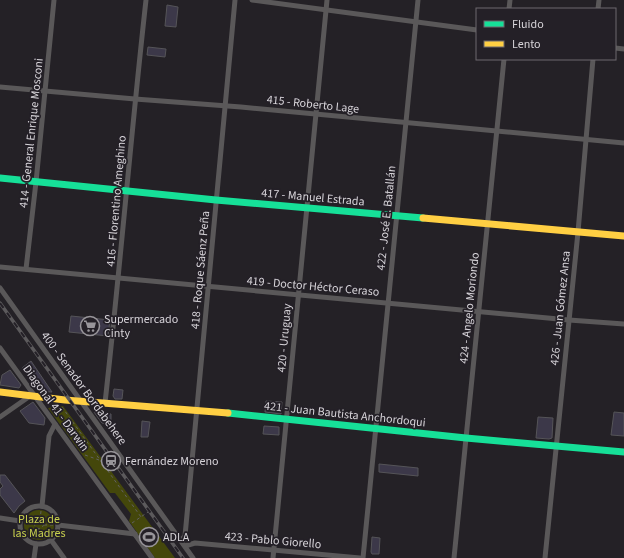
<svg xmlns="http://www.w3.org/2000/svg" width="624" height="558" viewBox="0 0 624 558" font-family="'Source Sans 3',sans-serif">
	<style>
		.green { fill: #44470b }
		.building { fill: #3c3849; stroke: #555458 }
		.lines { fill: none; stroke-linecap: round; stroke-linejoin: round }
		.path { stroke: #626162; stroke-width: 1; stroke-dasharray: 3 3; stroke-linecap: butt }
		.street { stroke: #5a5859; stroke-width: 5 }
		.fast { stroke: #16e098; stroke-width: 7 }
		.slow { stroke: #ffcf43; stroke-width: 7 }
		.rail-casing { stroke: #5c5a5c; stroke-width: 3.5 }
		.rail { stroke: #242027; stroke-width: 2; stroke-dasharray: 6; stroke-linecap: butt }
		.labels { text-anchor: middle; stroke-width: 3.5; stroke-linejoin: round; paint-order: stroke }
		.street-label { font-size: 12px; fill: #d7d4d9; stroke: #242027 }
		.poi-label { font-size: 12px; fill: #d7d4d9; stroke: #242027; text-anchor: start }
		.park-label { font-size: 12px; fill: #c8d04e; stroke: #242027 }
	</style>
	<rect width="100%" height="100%" fill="#242126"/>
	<g class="green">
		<path d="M63 406 175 558H155L129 521 131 514 115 493H110L48 408Z"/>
		<circle cx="39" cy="525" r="15"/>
	</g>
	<g class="building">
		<path d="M167 5 178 7 176 27 165 26Z"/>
		<path d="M148 47 166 49 165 57 147 55Z"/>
		<path d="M71 316 110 320 108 336 69 332Z"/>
		<path d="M31 361 52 392 38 391 22 368Z"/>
		<path d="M10 370 21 385 19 388 0 385 2 375Z"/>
		<path d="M114 389 123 390 122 399H115L113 396Z"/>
		<path d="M266 401 282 402 281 414 265 412Z"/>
		<path d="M33 402 45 418 44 425 29 423 20 411Z"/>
		<path d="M94 412 111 414V424L102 423Z"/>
		<path d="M614 412 624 413V436L611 435Z"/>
		<path d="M538 417 553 418 552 438 549 439 536 438Z"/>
		<path d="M142 421 150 422 148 437H141Z"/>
		<path d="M264 426 279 427V435L263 434Z"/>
		<path d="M379 464 418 468V476L379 472Z"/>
		<path d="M0 475H5L25 501 19 506 14 513 0 495V489L3 486 0 482Z"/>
		<path d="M372 537 380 538 379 554H372L371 552Z"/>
	</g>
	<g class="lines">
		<g class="path">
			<path d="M62 407 141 517"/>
			<path d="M68 432 80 433"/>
			<path d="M85 455 99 460"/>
			<circle cx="39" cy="524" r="4.5"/>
			<path d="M40 520 41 511"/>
			<path d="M25 522 34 523"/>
			<path d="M132 523 151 510"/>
			<path d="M44 525H53"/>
			<path d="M37 538 39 529"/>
		</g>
		<g class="street">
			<path d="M252 0 477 30"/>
			<path d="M509 9 510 0"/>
			<path d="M598 9 599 0"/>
			<path d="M615 48 624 49"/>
			<path d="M0 87 135 99 241 107 624 143"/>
			<path d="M0 267 569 320 624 324"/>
			<path d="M26 269 36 182 54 0"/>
			<path d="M0 288 193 558"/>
			<path d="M0 348 152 558"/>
			<path d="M105 403C120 269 131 134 146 0"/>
			<path d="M0 417 30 396"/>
			<circle cx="39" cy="525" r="19"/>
			<path d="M42 506 49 436 55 424"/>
			<path d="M0 518 20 521"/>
			<path d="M58 525 135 534"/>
			<path d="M51 540 64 558"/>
			<path d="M181 540 185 536 235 0"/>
			<path d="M185 546 195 543 360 558"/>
			<path d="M34 558 36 544"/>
			<path d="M273 558 327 0"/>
			<path d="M363 558 418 0"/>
			<path d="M454 558 504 59"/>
			<path d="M545 558 578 232 593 59"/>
		</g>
		<g class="fast">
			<path d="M0 178 216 200 423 218"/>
			<path d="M228 413 466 438 624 452"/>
		</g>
		<g class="slow">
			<path d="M423 218 624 236"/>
			<path d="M0 392 65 400 228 413"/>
		</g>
		<defs>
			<path id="rail" d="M0 303 183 558"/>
		</defs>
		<use href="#rail" class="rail-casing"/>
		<use href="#rail" class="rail"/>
	</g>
	<defs>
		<symbol id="supermarket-ring" viewBox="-11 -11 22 22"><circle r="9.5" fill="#242027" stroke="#98959a" stroke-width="1.5"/><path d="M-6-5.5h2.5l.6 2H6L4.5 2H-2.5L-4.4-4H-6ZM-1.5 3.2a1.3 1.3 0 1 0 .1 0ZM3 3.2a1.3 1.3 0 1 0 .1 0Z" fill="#98959a"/></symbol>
		<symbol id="station-ring" viewBox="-11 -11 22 22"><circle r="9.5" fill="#242027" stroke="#98959a" stroke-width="1.5"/><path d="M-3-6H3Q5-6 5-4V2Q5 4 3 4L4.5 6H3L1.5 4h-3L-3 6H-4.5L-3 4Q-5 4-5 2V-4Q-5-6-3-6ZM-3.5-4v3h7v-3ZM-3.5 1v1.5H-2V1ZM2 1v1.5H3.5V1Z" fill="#98959a"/></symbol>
		<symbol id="stadium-ring" viewBox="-11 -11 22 22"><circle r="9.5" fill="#242027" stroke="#98959a" stroke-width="1.5"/><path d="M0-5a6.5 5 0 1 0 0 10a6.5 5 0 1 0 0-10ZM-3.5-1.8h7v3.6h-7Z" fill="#98959a"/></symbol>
	</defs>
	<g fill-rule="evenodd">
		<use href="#supermarket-ring" x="79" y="315" width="22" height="22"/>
		<use href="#station-ring" x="100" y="450" width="22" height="22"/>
		<use href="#stadium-ring" x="138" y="526" width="22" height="22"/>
	</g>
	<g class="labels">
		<g class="street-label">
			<text transform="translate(313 104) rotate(6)" y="4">415 - Roberto Lage</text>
			<text transform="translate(31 133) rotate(-84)" y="4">414 - General Enrique Mosconi</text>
			<text transform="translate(313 197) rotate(5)" y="4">417 - Manuel Estrada</text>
			<text transform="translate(116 201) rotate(-85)" y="4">416 - Florentino Ameghino</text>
			<text transform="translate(386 218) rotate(-84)" y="4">422 - José E. Batallán</text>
			<text transform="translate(200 270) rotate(-85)" y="4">418 - Roque Sáenz Peña</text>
			<text transform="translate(313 286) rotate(5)" y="4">419 - Doctor Héctor Ceraso</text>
			<text transform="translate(469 308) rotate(-84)" y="4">424 - Angelo Moriondo</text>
			<text transform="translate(560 308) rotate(-84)" y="4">426 - Juan Gómez Ansa</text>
			<text transform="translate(284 338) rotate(-85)" y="4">420 - Uruguay</text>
			<text transform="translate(84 388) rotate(54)" y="4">400 - Senador Bordabehere</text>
			<text transform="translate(56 408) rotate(54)" y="4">Diagonal 41 - Darwin</text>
			<text transform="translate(345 414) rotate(6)" y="4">421 - Juan Bautista Anchordoqui</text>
			<text transform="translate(273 540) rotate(5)" y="4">423 - Pablo Giorello</text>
		</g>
		<g class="poi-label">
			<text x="104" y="323">Supermercado<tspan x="104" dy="14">Cinty</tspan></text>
			<text x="125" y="465">Fernández Moreno</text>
			<text x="163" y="541">ADLA</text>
		</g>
		<g class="park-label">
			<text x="39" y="523">Plaza de<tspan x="39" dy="14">las Madres</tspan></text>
		</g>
	</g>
	<rect x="476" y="8" width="140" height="52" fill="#242027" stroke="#6c686e"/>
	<rect x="484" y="21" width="20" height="6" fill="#16e098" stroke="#6c686e"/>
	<text x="512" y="28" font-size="12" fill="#d7d4d9">Fluido</text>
	<rect x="484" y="41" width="20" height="6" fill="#ffcf43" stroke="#6c686e"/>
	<text x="512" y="48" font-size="12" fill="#d7d4d9">Lento</text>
</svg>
